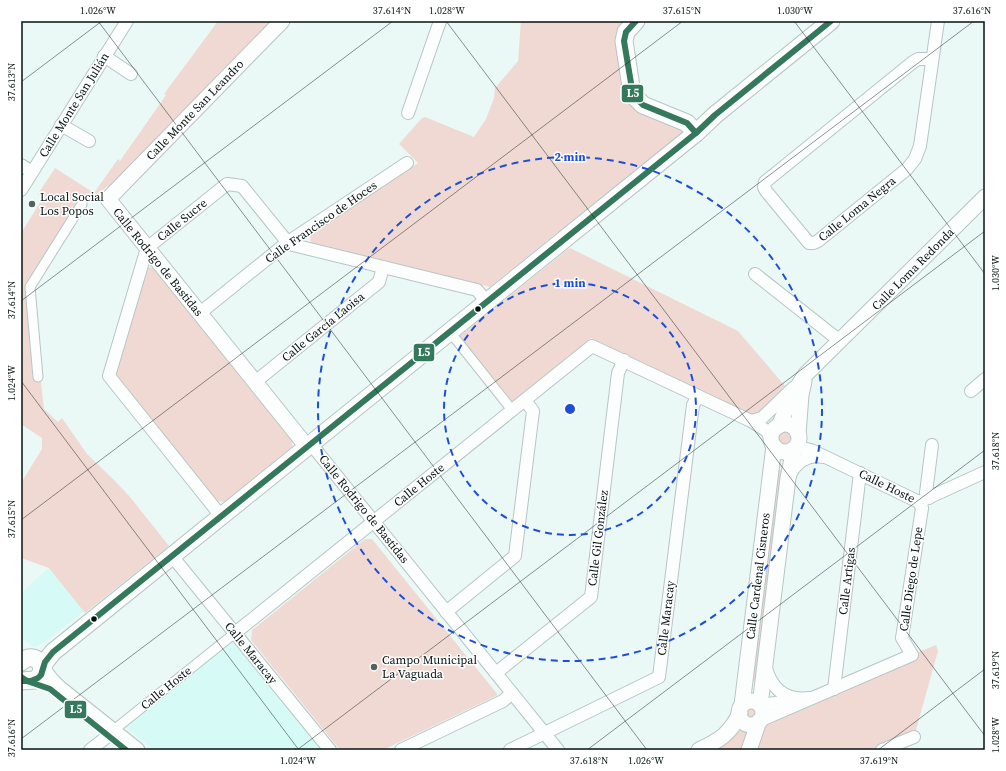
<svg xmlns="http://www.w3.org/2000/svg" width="1006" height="771" viewBox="0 0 1006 771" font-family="'Source Serif 4',serif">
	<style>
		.built { fill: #d6faf6 }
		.green { fill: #f1d9d3 }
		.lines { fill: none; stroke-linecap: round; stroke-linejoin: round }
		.pedestrian-casing { stroke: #b7c6c4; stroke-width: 11 }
		.minor-casing { stroke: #b7c6c4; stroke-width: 14 }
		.tertiary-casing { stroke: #b7c6c4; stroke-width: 17 }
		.secondary-casing { stroke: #b7c6c4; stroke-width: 19 }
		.pedestrian { stroke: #fcfefe; stroke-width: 9 }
		.minor { stroke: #fcfefe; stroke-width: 12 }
		.tertiary { stroke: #fcfefe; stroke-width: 15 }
		.secondary { stroke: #fcfefe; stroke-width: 17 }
		.bus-1-casing { stroke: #fff; stroke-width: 9 }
		.bus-1 { stroke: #34795c; stroke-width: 6 }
		.ticks { fill: none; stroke: #041311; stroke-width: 1; stroke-opacity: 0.45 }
		.ring { fill: none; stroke: #1d4ed8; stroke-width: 2; stroke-dasharray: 7 5 }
		.poi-dot { fill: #546361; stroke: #fff; stroke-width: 1.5 }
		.bus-dot { fill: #041311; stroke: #fff; stroke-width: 1.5 }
		.labels { text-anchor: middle; stroke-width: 3; stroke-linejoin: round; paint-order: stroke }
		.street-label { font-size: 12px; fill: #041311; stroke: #fff }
		.poi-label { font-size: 12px; fill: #041311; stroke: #fff; text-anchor: start }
		.centre { fill: #1d4ed8; stroke: #fff; stroke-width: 2 }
		.ring-label { font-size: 12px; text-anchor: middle; font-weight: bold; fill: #1d4ed8; stroke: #fff; stroke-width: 3; stroke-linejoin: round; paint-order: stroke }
		.line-badge { stroke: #fff; stroke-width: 1.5 }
		.badge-label { font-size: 11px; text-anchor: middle; font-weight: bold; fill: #fff }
		.neatline { fill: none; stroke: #041311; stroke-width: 1.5 }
		.ticks-label { font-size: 10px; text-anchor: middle; fill: #041311 }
	</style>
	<rect width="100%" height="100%" fill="#eaf8f6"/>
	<g class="built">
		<path d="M49 568 84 611 46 641 34 647 21 637V593Z"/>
		<path d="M230 637 322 750H154L122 724Z"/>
	</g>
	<g class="green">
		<path d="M218 21H271L273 23 120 178 82 204 30 288 44 409 58 422 62 418 87 454 115 481 130 497 169 546 85 613 49 568 21 558V483L42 449V438L21 424V233L43 198 38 194 55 168 94 193 118 159 120 161 166 95 164 94Z"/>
		<path d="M521 21H630L627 88 685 131 560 235 558 232 490 287 311 243 310 235 418 163 399 144 422 118 425 117 474 137 486 119 494 98 495 88 518 61Z"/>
		<path d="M570 248 738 331 785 386 755 416 591 338 508 405 456 339 568 249Z"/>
		<path d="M148 267 156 268 293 438 292 447 224 502 217 501 116 374Z"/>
		<path d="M785 425 792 426 799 441C796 449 787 453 778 450L773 431 776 429Z"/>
		<path d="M780 470 785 473 759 680 753 681 749 679 774 472Z"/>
		<path d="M365 539H372L498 695 383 750H340L251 640 252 630Z"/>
		<path d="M936 645 938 651 914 737 882 750H699L752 725 746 723 742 720 747 702 755 701 763 710V714Z"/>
	</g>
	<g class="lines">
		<defs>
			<g id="pedestrian">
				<path d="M450 332 512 410"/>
				<path d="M38 377 30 287 82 204"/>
				<path d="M110 733 235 633"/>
			</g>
			<g id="minor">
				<path d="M104 56 131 74"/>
				<path d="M932 59H918L913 62 765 182 764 187 766 191 809 243H814L818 241 907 169 915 159 920 146 938 21"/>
				<path d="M408 113 440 21"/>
				<path d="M61 125 89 141"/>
				<path d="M21 165 32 172"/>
				<path d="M21 190 127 21"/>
				<path d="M755 274 840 341"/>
				<path d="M200 313 288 242 407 163"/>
				<path d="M255 382 379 282 383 267"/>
				<path d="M971 391 985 379"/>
				<path d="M751 421 762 418 793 388"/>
				<path d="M311 444 558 750"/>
				<path d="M794 449 802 448 811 450 919 502"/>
				<path d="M790 475C796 462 808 454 823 457"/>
				<path d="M929 498 926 493 932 445"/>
				<path d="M919 502 985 472"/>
				<path d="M221 516 109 376 147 248 227 184 242 186 289 244 477 290 487 302"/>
				<path d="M172 556 330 750"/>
				<path d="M446 612 515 556 533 411 525 400"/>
				<path d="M235 633 592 346 751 421 767 431 771 439"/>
				<path d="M765 665C771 688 784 701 809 698"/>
				<path d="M496 673 591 597 618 373 624 360"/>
				<path d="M834 689 860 473"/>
				<path d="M760 705 797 700"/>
				<path d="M759 721 912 655 902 638 922 508 919 502"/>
				<path d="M90 750 108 736"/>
				<path d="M401 750 503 701 512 693"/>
				<path d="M510 750 659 677 693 405 698 396"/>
				<path d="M882 750 914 737"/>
			</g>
			<g id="tertiary">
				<path d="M282 21 108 199 304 443 311 444"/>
				<circle cx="785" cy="438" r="14"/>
				<path d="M779 426 791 397 805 375 985 197"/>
				<path d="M798 434 801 395 804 381"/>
				<path d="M42 668 51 680 59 688 137 750"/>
				<circle cx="751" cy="713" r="12"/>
				<path d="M742 705 774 446"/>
				<path d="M760 705 788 478 794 449"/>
				<path d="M699 750C720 740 730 734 740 713"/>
				<path d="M749 750 759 721"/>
			</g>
			<g id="secondary">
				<path d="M636 21 626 32 624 41 631 87 633 95 643 105 687 123 696 133"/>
				<path d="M21 662C35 649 51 669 35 680L21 681"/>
				<path d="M42 668 45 662 53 652 696 133 715 115 831 21"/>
			</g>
		</defs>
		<use href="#pedestrian" class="pedestrian-casing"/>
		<use href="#minor" class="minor-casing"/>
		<use href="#tertiary" class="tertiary-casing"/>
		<use href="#secondary" class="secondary-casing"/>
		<use href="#pedestrian" class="pedestrian"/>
		<use href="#minor" class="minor"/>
		<use href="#tertiary" class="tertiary"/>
		<use href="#secondary" class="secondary"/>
		<defs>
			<g id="bus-1">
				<path d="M636 21 626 32 624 41 633 95 643 105 687 123 696 133"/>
				<path d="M21 677 27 681 50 689 126 750"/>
				<path d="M21 681H31L38 678 41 675 45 662 53 652 696 133 715 115 831 21"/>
			</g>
		</defs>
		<use href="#bus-1" class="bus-1-casing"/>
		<use href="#bus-1" class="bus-1"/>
	</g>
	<path class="ticks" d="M98 21 647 750M446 21 985 736M794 21 985 274M21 82 102 21M21 301 393 21M21 381 299 750M21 520 683 21M21 739 974 21M297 750 985 231M587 750 985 450M878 750 985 669"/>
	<g class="ring">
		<circle cx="570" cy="409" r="126"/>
		<circle cx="570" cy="409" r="252"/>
	</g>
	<g class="poi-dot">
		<circle cx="32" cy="204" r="4"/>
		<circle cx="374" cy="667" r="4"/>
	</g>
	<g class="bus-dot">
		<circle cx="478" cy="309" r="3.5"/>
		<circle cx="94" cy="619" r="3.5"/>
	</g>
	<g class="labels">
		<g class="street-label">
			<text transform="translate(74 105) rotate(-58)" y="4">Calle Monte San Julián</text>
			<text transform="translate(195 110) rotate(-46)" y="4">Calle Monte San Leandro</text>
			<text transform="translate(857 209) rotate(-39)" y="4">Calle Loma Negra</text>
			<text transform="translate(182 220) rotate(-39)" y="4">Calle Sucre</text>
			<text transform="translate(321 222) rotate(-35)" y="4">Calle Francisco de Hoces</text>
			<text transform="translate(158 262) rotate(51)" y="4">Calle Rodrigo de Bastidas</text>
			<text transform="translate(913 269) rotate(-45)" y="4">Calle Loma Redonda</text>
			<text transform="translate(323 327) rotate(-39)" y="4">Calle García Laoisa</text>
			<text transform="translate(419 485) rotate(-39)" y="4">Calle Hoste</text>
			<text transform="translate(887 486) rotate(26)" y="4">Calle Hoste</text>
			<text transform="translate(364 509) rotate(51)" y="4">Calle Rodrigo de Bastidas</text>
			<text transform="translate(598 538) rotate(-83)" y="4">Calle Gil González</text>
			<text transform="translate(758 576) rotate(-83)" y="4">Calle Cardenal Cisneros</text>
			<text transform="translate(911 579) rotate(-82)" y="4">Calle Diego de Lepe</text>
			<text transform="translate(847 581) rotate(-83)" y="4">Calle Artigas</text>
			<text transform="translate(666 618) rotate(-83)" y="4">Calle Maracay</text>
			<text transform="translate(251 653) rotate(51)" y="4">Calle Maracay</text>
			<text transform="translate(166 688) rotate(-39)" y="4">Calle Hoste</text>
		</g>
		<g class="poi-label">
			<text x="40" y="201">Local Social<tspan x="40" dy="14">Los Popos</tspan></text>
			<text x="382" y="664">Campo Municipal<tspan x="382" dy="14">La Vaguada</tspan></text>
		</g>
	</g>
	<circle cx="570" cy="409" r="6" class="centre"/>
	<g class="ring-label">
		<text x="570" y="161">2 min</text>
		<text x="570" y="287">1 min</text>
	</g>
	<g class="line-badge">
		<rect x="621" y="84" width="23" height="19" rx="4" fill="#34795c"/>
		<rect x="413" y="343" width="22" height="19" rx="4" fill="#34795c"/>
		<rect x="64" y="700" width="23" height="19" rx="4" fill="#34795c"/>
	</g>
	<g class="badge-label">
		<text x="633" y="97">L5</text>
		<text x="424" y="356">L5</text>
		<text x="76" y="713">L5</text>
	</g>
	<rect width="1006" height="771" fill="none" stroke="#ffffff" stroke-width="44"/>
	<rect x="22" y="22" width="962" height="727" class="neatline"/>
	<g class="ticks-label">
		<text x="98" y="14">1.026°W</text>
		<text x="392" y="14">37.614°N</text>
		<text x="447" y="14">1.028°W</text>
		<text x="682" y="14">37.615°N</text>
		<text x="795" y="14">1.030°W</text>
		<text x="972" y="14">37.616°N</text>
		<text transform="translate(11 82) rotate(-90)" y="4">37.613°N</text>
		<text transform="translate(995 273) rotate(-90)" y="4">1.030°W</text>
		<text transform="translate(11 300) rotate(-90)" y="4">37.614°N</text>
		<text transform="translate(11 383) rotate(-90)" y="4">1.024°W</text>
		<text transform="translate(995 451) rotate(-90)" y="4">37.618°N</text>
		<text transform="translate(11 519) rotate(-90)" y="4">37.615°N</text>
		<text transform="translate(995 670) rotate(-90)" y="4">37.619°N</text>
		<text transform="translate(995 735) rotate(-90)" y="4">1.028°W</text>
		<text transform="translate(11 738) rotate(-90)" y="4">37.616°N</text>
		<text x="298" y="764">1.024°W</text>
		<text x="589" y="764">37.618°N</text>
		<text x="646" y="764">1.026°W</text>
		<text x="879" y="764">37.619°N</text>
	</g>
</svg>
